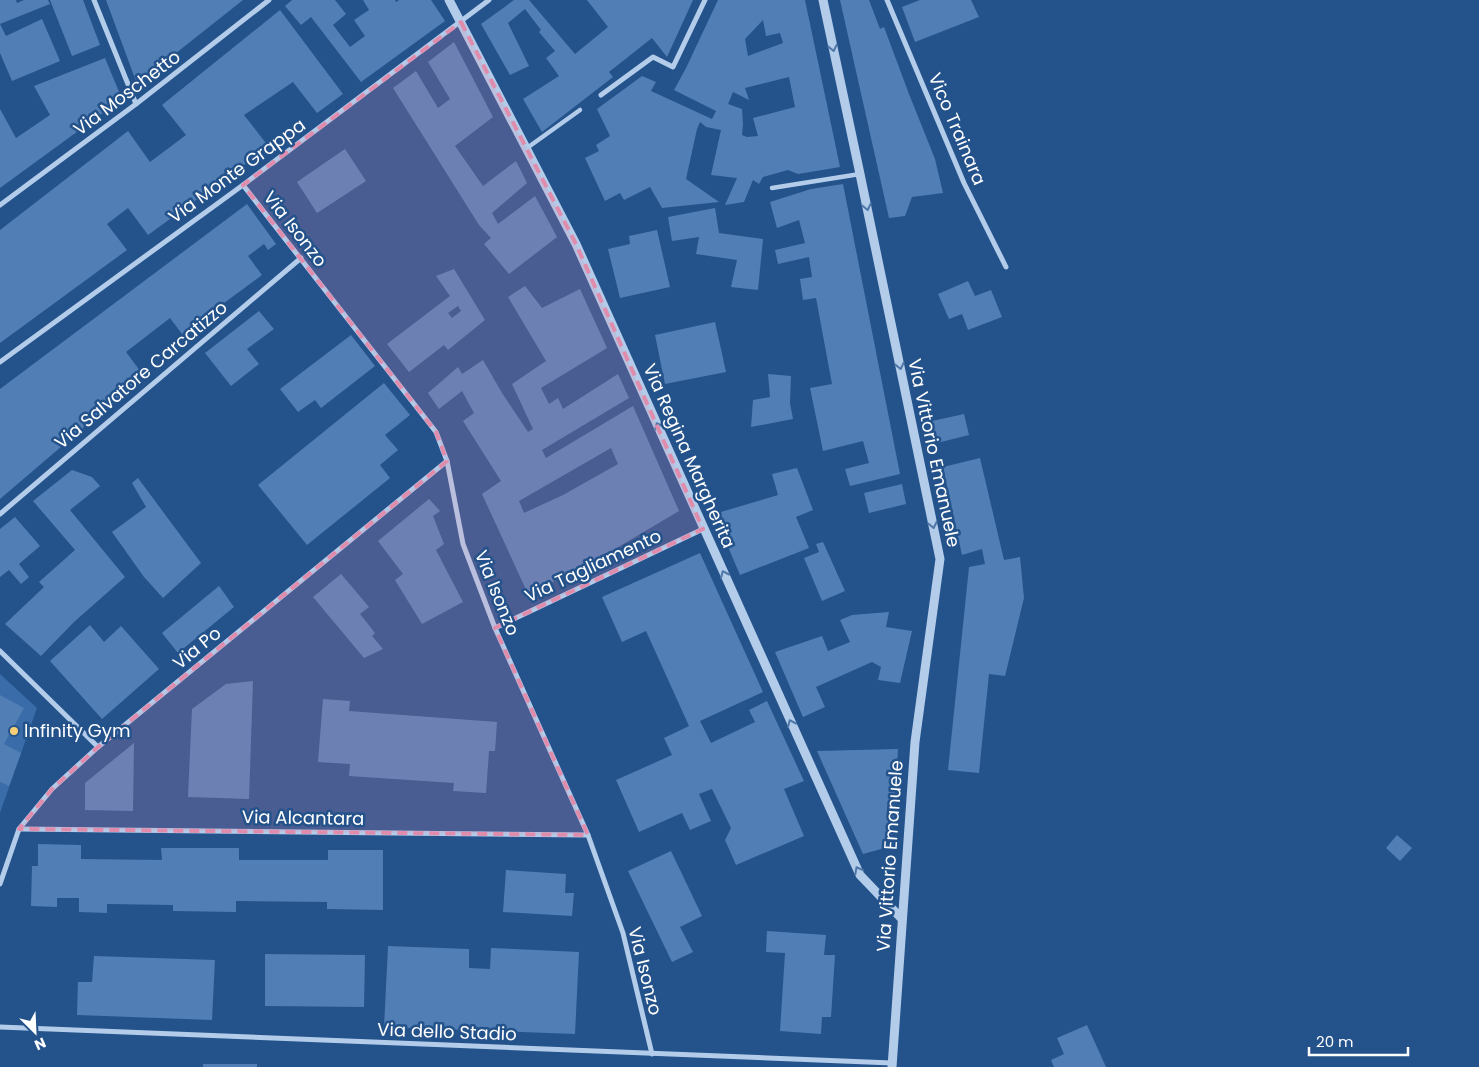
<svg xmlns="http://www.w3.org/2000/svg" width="1479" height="1067" viewBox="0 0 1479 1067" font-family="Poppins,sans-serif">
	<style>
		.green { fill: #396ca8 }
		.building { fill: #517eb4; fill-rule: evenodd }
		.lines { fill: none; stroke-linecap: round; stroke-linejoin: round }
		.pedestrian { stroke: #b2ccea; stroke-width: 4.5 }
		.minor { stroke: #b2ccea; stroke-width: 5 }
		.tertiary { stroke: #b2ccea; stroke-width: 9 }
		.oneway { stroke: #4f77a8 }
		.marked { fill: #e08cad; fill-opacity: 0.2; stroke: #e08cad; stroke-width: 4; stroke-dasharray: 10 6; stroke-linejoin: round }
		.poi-dot { fill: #f4cf76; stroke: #24528b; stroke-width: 2 }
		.labels { text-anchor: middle; stroke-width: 5; stroke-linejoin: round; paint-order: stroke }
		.street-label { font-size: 18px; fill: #fff; stroke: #24528b }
		.poi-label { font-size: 18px; fill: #fff; stroke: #24528b; text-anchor: start }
	</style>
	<rect width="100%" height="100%" fill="#24528b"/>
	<path class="green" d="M0 674 37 708 0 813Z"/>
	<g class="building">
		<path d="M0 0H16L17 3 24 0H48L50 4 0 24 6 36 42 19 60 61 12 81 0 53Z"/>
		<path d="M50 0H83L100 45 72 56Z"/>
		<path d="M106 0H243L137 84Z"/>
		<path d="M292 0H335L346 14 333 25 350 47 365 36 354 20 369 10 363 0H395L396 2 399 0H431L445 21 361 82 311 17 301 25 285 6Z"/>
		<path d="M514 0H529L575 54 608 27 587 0H693L667 57 652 38 609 72 613 77 542 132 523 99 559 76 546 58 555 51 539 32 541 30 525 9 508 23 529 66 510 75 481 24Z"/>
		<path d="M718 0H805L840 167 798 174 788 170 763 177 759 184 753 180 744 202 725 205 737 178 711 175 721 130 706 127 700 122 697 129 686 179 719 202 662 208 650 187 624 200 620 193 605 201 585 158 599 151 596 145 610 136 597 109 642 76 656 82 651 91 712 119 716 111 674 90 686 68ZM763 20 766 36 780 33 783 43 748 56 745 39ZM789 77 795 107 753 118 758 136 747 137 742 135 743 124 742 109 728 104 733 92 749 100 745 88Z"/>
		<path d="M840 0H869L880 29 884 27 909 94 935 159 943 193 912 197 905 216 889 218Z"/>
		<path d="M920 0H971L979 17 915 42 902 7Z"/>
		<path d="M280 10 343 94 317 113 293 82 244 115 269 147 148 235 128 208 107 224 127 250 0 343V230L128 131 150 162 186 135 162 105Z"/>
		<path d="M454 42 493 117 455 146 483 186 516 161 527 183 492 213 498 224 535 196 557 237 509 274 484 244 491 238 479 225 393 88 416 71 438 108 450 99 428 62Z"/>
		<path d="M105 58 122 99 0 188V109L16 138 50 115 34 86Z"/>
		<path d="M345 149 366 181 317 213 297 182Z"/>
		<path d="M843 184 900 474 850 486 845 469 869 463 863 441 823 451 810 388 832 384 816 298 803 300 800 279 812 277 809 257 778 264 775 250 805 243 799 220 777 228 770 202 811 189Z"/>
		<path d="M247 204 276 244 268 250 264 244 248 256 262 275 182 334 170 318 126 352 144 376 0 499V389Z"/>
		<path d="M715 208 719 233 763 239 758 290 731 287 737 260 696 254 699 237 672 241 668 217Z"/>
		<path d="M657 230 670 287 620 298 608 249 630 244 629 236Z"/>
		<path d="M454 269 485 320 448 350 444 345 409 372 387 344 450 296 436 276ZM458 306 461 311 452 318 448 313Z"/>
		<path d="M968 281 975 296 991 290 1002 317 968 330 962 314 949 319 938 294Z"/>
		<path d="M525 286 542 308 580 289 607 348 541 388 549 404 558 398 563 409 618 374 629 398 542 450 546 458 633 406 679 511 593 562 528 594 482 494 501 481 463 421 474 413 462 391 439 409 428 393 458 367 462 374 483 360 502 393 528 432 533 429 512 384 546 361 508 297ZM611 448 618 464 563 495 524 513 519 501Z"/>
		<path d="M259 311 274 329 247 349 259 364 231 386 205 353Z"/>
		<path d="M715 322 726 372 665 384 655 335Z"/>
		<path d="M351 335 375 366 321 408 315 400 298 412 280 389Z"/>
		<path d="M768 374 791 376 790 403 793 419 751 427 753 400 770 397Z"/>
		<path d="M384 383 410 415 385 435 398 450 380 465 390 478 307 545 258 485Z"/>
		<path d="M964 414 969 435 937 443 932 421Z"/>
		<path d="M980 458 1004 560 1020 557 1024 598 1005 676 989 674 979 773 948 770 969 567 985 564 982 549 962 555 943 467Z"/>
		<path d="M797 468 813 510 796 517 809 548 740 575 714 514 778 495 772 474Z"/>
		<path d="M72 470 92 477 100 486 70 510 125 577 74 622 41 656 5 624 44 587 39 582 75 550 33 501Z"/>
		<path d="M138 478 201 563 163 598 144 577 112 532 146 507 132 483Z"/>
		<path d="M902 484 906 504 869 513 864 493Z"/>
		<path d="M429 499 440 511 433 516 444 544 436 550 463 602 422 624 395 580 403 574 378 541Z"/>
		<path d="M15 517 40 546 19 564 29 577 21 584 9 570 0 577V529Z"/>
		<path d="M823 542 845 591 822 601 804 558 819 552 816 544Z"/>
		<path d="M700 553 763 692 700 721 711 743 755 722 749 710 767 701 804 781 784 789 804 836 736 865 725 840 731 828 712 789 699 794 711 821 690 830 682 813 639 832 616 780 672 755 664 738 689 726 646 631 622 642 602 597Z"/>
		<path d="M341 574 369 607 360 614 375 633 372 636 383 649 364 658 313 597Z"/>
		<path d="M219 586 234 607 178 653 162 633Z"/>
		<path d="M889 612 886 627 912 631 900 683 878 680 881 667 872 662 816 687 825 707 803 717 775 652 822 636 828 651 850 642 840 620 852 615Z"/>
		<path d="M90 625 104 642 121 626 159 669 102 719 50 661Z"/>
		<path d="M253 681 249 799 188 797 192 709 226 684Z"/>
		<path d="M0 695 24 708 4 744 21 753 9 786 0 782Z"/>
		<path d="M323 699 350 701 349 711 497 722 495 751H489L486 793 453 791 454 783 349 776 350 764 318 762Z"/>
		<path d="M134 743 133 811 85 810V783Z"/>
		<path d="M898 749 892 846 863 854 817 751Z"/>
		<path d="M1397 835 1412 848 1400 861 1386 848Z"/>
		<path d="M38 844 81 845V859L162 860 161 848H239V860H328V850H383V910L327 909V902L236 901V912L173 911V905L107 904V913L79 912V898H57V907L31 906 32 866H38Z"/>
		<path d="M671 851 702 916 680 927 693 952 672 962 628 871Z"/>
		<path d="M506 870 566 874 565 893H574L572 916 503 912Z"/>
		<path d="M767 931 826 935 824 955H835L831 1017H822L821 1034 780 1031 785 953 766 952Z"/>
		<path d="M388 946 469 949V968L490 969 491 948 579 952 575 1034 384 1027Z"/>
		<path d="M265 954 365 955 364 1007 265 1006Z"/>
		<path d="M94 956 215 960 212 1020 77 1015 78 982H92Z"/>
		<path d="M1087 1025 1106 1067H1054L1051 1060 1064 1054 1057 1038Z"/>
		<rect x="203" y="1064" width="54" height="3"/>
	</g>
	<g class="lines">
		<g class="pedestrian">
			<path d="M527 148 580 110"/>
			<path d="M772 188 860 174"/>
		</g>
		<g class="minor">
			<path d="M94 0 136 104"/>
			<path d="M887 0 964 183 1006 267"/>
			<path d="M601 95 653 57 673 67 705 0"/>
			<path d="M243 185 436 432 447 461 463 544 495 628 588 835 623 933 652 1054"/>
			<path d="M0 205 136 104 269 0"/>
			<path d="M0 362 243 185 489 0"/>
			<path d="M0 514 301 258"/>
			<path d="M495 628 703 529"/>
			<path d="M0 651 98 747"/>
			<path d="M19 829 588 835"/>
			<path d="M0 884 19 829 52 789 98 747 447 461"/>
			<path d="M0 1027 892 1063"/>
		</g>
		<g class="tertiary">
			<path d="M449 0 576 244 860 875 902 919"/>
			<path d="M823 0 860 174 940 559 915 742 892 1067"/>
		</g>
	</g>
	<defs><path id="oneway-chevron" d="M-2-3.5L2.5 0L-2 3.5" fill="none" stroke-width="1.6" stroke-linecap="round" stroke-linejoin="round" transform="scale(1.25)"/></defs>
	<g class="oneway">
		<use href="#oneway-chevron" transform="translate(833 48) rotate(78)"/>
		<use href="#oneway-chevron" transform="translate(867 207) rotate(78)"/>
		<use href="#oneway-chevron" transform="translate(900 366) rotate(78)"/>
		<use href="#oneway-chevron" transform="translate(658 426) rotate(-114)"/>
		<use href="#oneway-chevron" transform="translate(933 525) rotate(78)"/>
		<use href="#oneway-chevron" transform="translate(724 574) rotate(-114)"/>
		<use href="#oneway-chevron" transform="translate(791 723) rotate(-114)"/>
		<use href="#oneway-chevron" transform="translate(858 870) rotate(-118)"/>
	</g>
	<path class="marked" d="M461 22 576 244 703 529 495 628 588 835 19 829 52 789 98 747 447 461 436 432 243 185Z"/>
	<circle class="poi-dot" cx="14" cy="731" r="5"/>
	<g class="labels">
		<g class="street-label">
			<text transform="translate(127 93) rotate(-37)" y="6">Via Moschetto</text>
			<text transform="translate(957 129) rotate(67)" y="6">Vico Trainara</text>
			<text transform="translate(237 171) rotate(-36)" y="6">Via Monte Grappa</text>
			<text transform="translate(295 229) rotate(52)" y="6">Via Isonzo</text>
			<text transform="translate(141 375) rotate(-40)" y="6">Via Salvatore Carcatizzo</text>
			<text transform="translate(934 453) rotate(78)" y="6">Via Vittorio Emanuele</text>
			<text transform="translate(689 456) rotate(66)" y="6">Via Regina Margherita</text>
			<text transform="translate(593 566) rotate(-25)" y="6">Via Tagliamento</text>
			<text transform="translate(497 593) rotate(68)" y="6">Via Isonzo</text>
			<text transform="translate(197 648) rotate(-39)" y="6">Via Po</text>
			<text transform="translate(303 818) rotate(1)" y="6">Via Alcantara</text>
			<text transform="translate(890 856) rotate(-86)" y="6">Via Vittorio Emanuele</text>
			<text transform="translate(645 971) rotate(76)" y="6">Via Isonzo</text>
			<text transform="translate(447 1032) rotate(2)" y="6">Via dello Stadio</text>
		</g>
		<g class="poi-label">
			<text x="24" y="737">Infinity Gym</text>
		</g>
	</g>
	<g transform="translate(35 1032) rotate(156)" stroke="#24528b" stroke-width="4" paint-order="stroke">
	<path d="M0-4L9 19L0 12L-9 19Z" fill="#ffffff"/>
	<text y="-8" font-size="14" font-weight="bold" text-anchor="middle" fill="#ffffff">N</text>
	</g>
	<path d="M1309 1047v8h99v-8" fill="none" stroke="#ffffff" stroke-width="2.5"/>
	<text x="1316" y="1047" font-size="15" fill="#ffffff" stroke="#24528b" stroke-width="4" paint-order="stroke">20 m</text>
</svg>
